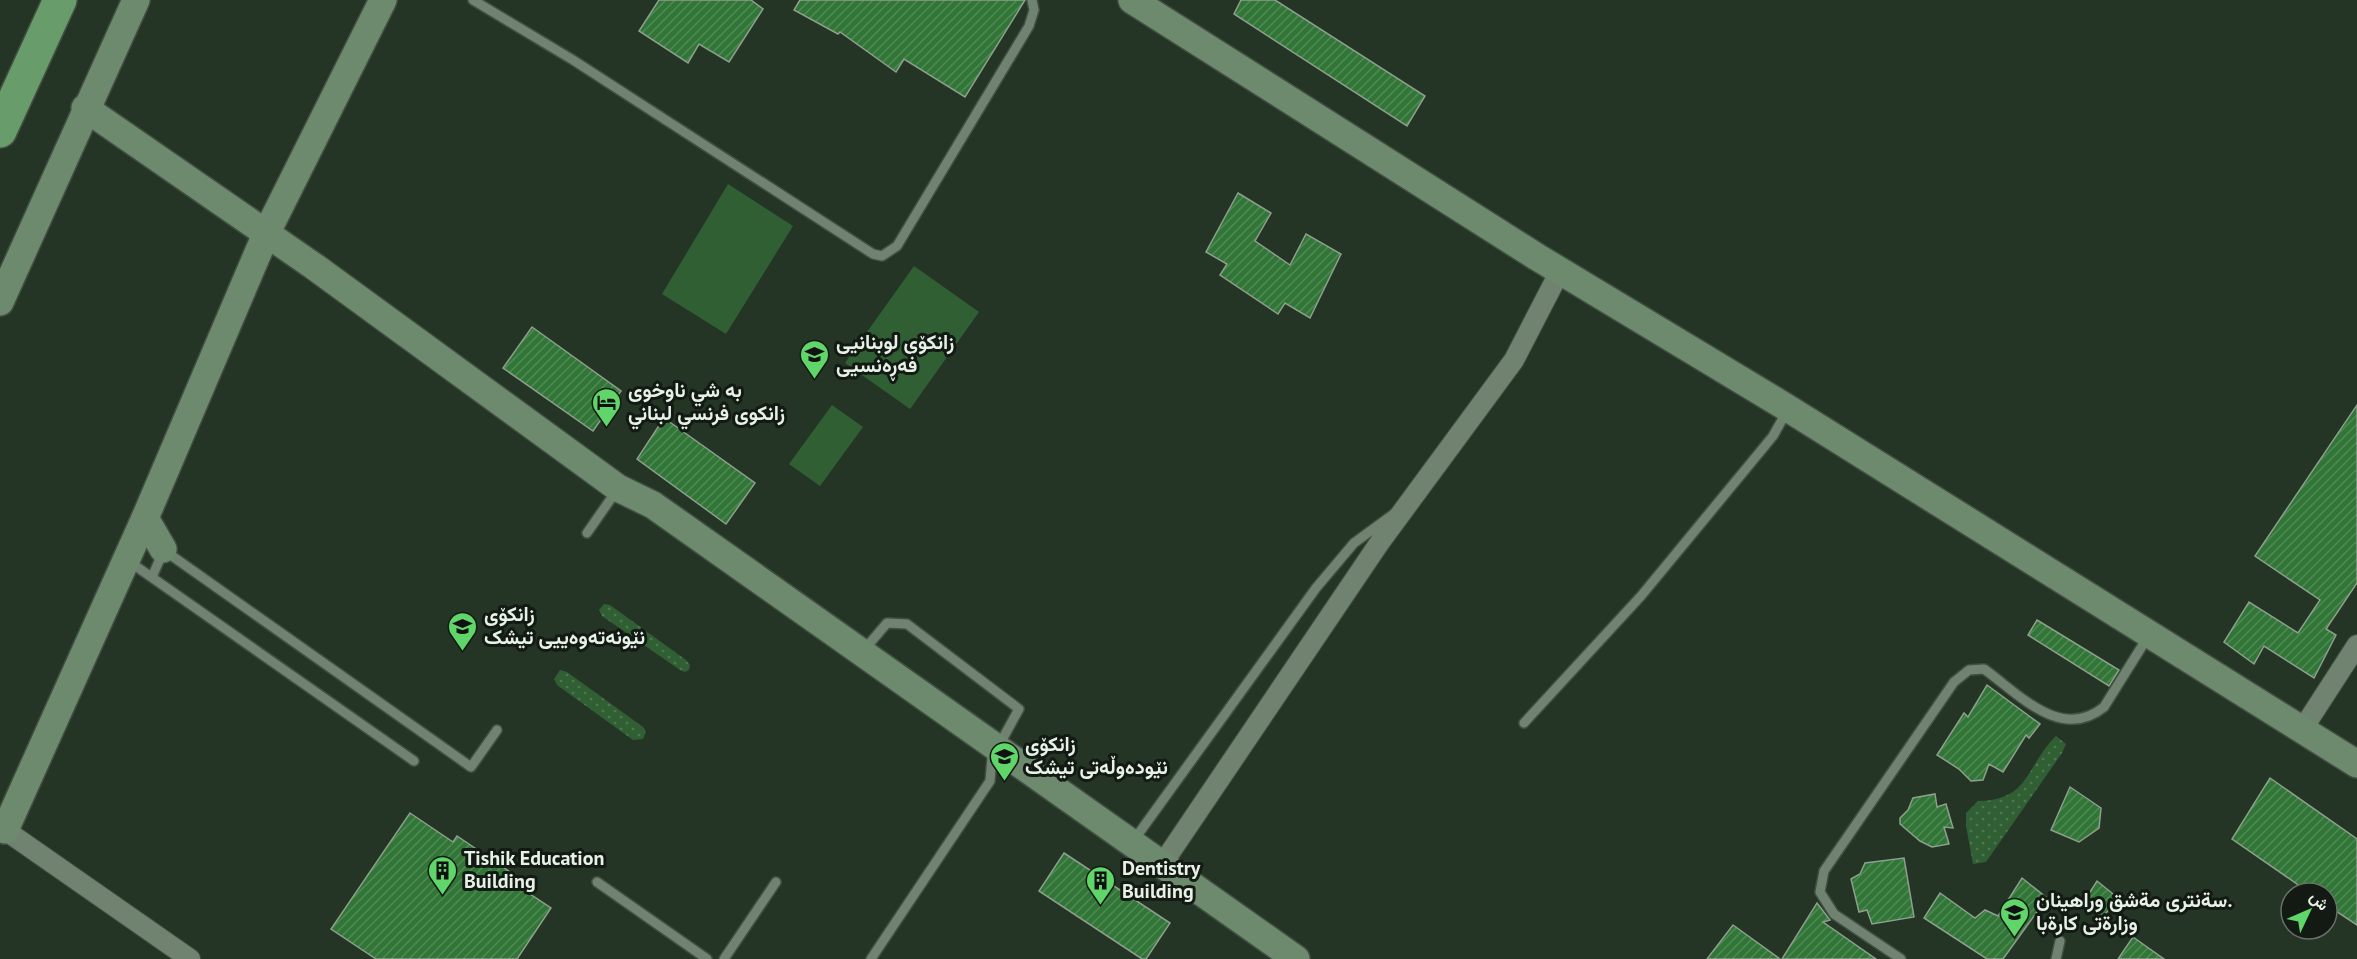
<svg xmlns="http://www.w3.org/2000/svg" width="2357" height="959" viewBox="0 0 2357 959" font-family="'PT Sans',Vazirmatn,sans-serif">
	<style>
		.green { fill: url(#green-dots) }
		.pitch { fill: #305f33 }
		.building { fill: url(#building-hatch); stroke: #8d9f8d; stroke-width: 1.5 }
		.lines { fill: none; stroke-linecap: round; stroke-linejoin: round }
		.lane-casing { stroke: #414f42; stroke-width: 12 }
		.street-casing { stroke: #414f42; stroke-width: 22 }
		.secondary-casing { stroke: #414f42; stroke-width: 30 }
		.highway-casing { stroke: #414f42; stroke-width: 36 }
		.lane { stroke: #708270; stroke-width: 9 }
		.street { stroke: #708270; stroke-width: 20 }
		.secondary { stroke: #6e8a6e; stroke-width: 27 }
		.highway { stroke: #689c6a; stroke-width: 33 }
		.labels { text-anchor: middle; stroke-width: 6; stroke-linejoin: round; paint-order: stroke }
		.poi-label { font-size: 20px; font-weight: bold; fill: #e7f1e7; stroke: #131a13; text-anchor: start }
	</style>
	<defs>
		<pattern id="green-dots" width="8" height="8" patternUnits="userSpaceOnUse" patternTransform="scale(1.5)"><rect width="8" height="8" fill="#305f33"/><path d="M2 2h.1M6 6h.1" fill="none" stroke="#4e7651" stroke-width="1.8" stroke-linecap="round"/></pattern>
		<pattern id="building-hatch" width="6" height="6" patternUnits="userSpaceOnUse" patternTransform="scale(1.5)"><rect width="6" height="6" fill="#317537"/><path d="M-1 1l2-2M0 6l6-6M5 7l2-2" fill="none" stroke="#4f8954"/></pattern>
	</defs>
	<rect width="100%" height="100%" fill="#253525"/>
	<g class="green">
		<path d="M604 604 610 605 686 660 690 665 689 670 685 672 680 670 602 616 599 610Z"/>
		<path d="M560 670 567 672 643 727 646 732 643 739 633 740 557 685 554 679Z"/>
		<path d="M2056 736 2066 744 2062 753 1986 862 1973 864 1966 826V813L1978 801C2030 800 2025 767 2056 736Z"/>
	</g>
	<g class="pitch">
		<path d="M728 184 793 226 726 334 662 294Z"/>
		<path d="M914 266 979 312 910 409 845 363Z"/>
		<path d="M832 405 863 427 820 486 789 464Z"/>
	</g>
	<g class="building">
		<path d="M659 0H751L763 9 729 62 699 44 688 63 639 31Z"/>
		<path d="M800 0H1025L965 97 904 59 896 72 840 32 838 34 794 10Z"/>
		<path d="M1241 0H1275L1425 96 1407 126 1234 14Z"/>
		<path d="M1238 193 1271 213 1255 241 1290 265 1306 234 1341 254 1310 318 1285 303 1278 314 1220 275 1227 264 1206 252Z"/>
		<path d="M532 327 621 391 593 431 503 368Z"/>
		<path d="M2357 405V583L2326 629 2336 635 2314 678 2264 646 2254 664 2224 642 2249 602 2298 633 2320 600 2255 556Z"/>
		<path d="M664 418 755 483 726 524 637 459Z"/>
		<path d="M2037 620 2119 670 2109 686 2028 635Z"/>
		<path d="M1987 685 2040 724 2029 738 2026 735 2003 772 1989 764 1983 780 1971 781 1959 769 1937 755 1964 713 1968 717Z"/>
		<path d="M2270 778 2357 839V925L2327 905V893H2310L2232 839Z"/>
		<path d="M2070 787 2101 808 2099 828 2079 842 2051 830Z"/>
		<path d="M1935 794 1937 807 1946 804 1953 828 1944 827 1949 844 1932 847 1920 841 1900 824V818L1908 810 1913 798Z"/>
		<path d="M410 813 453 842 457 836 516 876 512 882 551 908 517 959H376L331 929Z"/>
		<path d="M1064 853 1170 923 1146 959H1142L1039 891Z"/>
		<path d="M1904 858 1914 917 1872 924 1867 910 1859 912 1851 879 1860 874 1865 863Z"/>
		<path d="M2022 878 2047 898 2003 959H1987L1924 918 1940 893 1975 918 1985 910 1998 916Z"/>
		<path d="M2097 881 2118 898 2102 918 2085 900Z"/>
		<path d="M1817 903 1830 920 1823 922 1876 959H1782Z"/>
		<path d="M1733 925 1780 959H1707Z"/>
		<path d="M2133 937 2164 959H2118Z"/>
	</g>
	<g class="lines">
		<defs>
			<g id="lane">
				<path d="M473 0 573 60 873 254 882 256 897 246 1029 26 1034 10 1032 0"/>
				<path d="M587 533 617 490"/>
				<path d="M165 551 471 767 497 730"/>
				<path d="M127 560 414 761"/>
				<path d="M152 577 163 552"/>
				<path d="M864 650 887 623 907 624 1019 709 992 758 990 781 871 959"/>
				<path d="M1524 723 1641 596 1773 436 1787 411"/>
				<path d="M1134 840 1316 588 1354 543 1395 513"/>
				<path d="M597 882 707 959"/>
				<path d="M724 959 776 882"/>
				<path d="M1901 959 1834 914 1820 892 1824 871 1954 682 1969 670 1984 669C2019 694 2061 742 2104 707L2149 635"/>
				<path d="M2056 959 2060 941"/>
			</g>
			<g id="street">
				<path d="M2302 730 2357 645"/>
				<path d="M5 830 190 959"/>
				<path d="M1163 863 1380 542 1514 360 1560 271"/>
			</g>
			<g id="secondary">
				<path d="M1132 0 1537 257 1789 409 2357 764"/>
				<path d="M85 108 315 267 618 488 653 505 1296 959"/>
				<path d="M0 302 136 0"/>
				<path d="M145 518 163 549"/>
				<path d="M5 830 145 518 266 234 383 0"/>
			</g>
			<path id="highway" d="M0 131 60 0"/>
		</defs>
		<use href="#lane" class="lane-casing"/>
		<use href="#street" class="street-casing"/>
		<use href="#secondary" class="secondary-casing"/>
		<use href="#highway" class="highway-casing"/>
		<use href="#lane" class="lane"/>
		<use href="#street" class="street"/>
		<use href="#secondary" class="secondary"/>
		<use href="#highway" class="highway"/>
	</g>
	<defs>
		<symbol id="university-pin" viewBox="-11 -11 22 30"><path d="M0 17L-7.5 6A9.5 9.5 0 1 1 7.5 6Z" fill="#60d56a" stroke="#131a13"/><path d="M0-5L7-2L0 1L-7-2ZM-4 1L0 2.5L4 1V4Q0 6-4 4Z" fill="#111"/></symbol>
		<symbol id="hotel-pin" viewBox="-11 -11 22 30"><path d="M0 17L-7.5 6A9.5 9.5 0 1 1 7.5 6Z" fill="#60d56a" stroke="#131a13"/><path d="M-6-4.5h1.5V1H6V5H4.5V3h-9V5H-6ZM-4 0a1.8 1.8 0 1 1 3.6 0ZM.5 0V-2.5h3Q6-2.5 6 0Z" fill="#111"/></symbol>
		<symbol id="building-pin" viewBox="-11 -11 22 30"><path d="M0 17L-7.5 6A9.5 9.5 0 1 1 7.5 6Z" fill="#60d56a" stroke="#131a13"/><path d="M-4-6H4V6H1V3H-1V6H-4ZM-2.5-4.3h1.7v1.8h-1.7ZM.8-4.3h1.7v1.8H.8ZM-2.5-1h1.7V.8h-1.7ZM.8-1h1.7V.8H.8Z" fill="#111"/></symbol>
	</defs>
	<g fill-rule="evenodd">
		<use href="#university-pin" x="798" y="338" width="33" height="45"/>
		<use href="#hotel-pin" x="590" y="386" width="33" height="45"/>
		<use href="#university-pin" x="446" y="610" width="33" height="45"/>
		<use href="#university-pin" x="988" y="740" width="33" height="45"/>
		<use href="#building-pin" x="426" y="854" width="33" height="45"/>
		<use href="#building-pin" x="1084" y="864" width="33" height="45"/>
		<use href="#university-pin" x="1998" y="896" width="33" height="45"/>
	</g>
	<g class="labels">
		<g class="poi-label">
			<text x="836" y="349">زانکۆی لوبنانیی<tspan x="836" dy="23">فەڕەنسیی</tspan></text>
			<text x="628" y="397">به شي ناوخوى<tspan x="628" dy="23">زانكوى فرنسي لبناني</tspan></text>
			<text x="484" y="621">زانکۆی<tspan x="484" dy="23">نێونەتەوەییی تیشک</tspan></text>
			<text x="1025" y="751">زانکۆی<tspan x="1025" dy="23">نێودەوڵەتی تیشک</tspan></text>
			<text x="464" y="865">Tishik Education<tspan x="464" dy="23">Building</tspan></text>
			<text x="1122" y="875">Dentistry<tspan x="1122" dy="23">Building</tspan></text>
			<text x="2036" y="907">سةنترى مةشق وراهينان.<tspan x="2036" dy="23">وزارةتى كارةبا</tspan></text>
		</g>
	</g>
	<g transform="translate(2309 911) rotate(46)"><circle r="28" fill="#131a13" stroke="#687068" stroke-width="1.5"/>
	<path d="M0-4.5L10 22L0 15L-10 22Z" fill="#60d56a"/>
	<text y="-9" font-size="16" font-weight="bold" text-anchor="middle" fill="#e7f1e7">ش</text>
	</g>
</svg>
